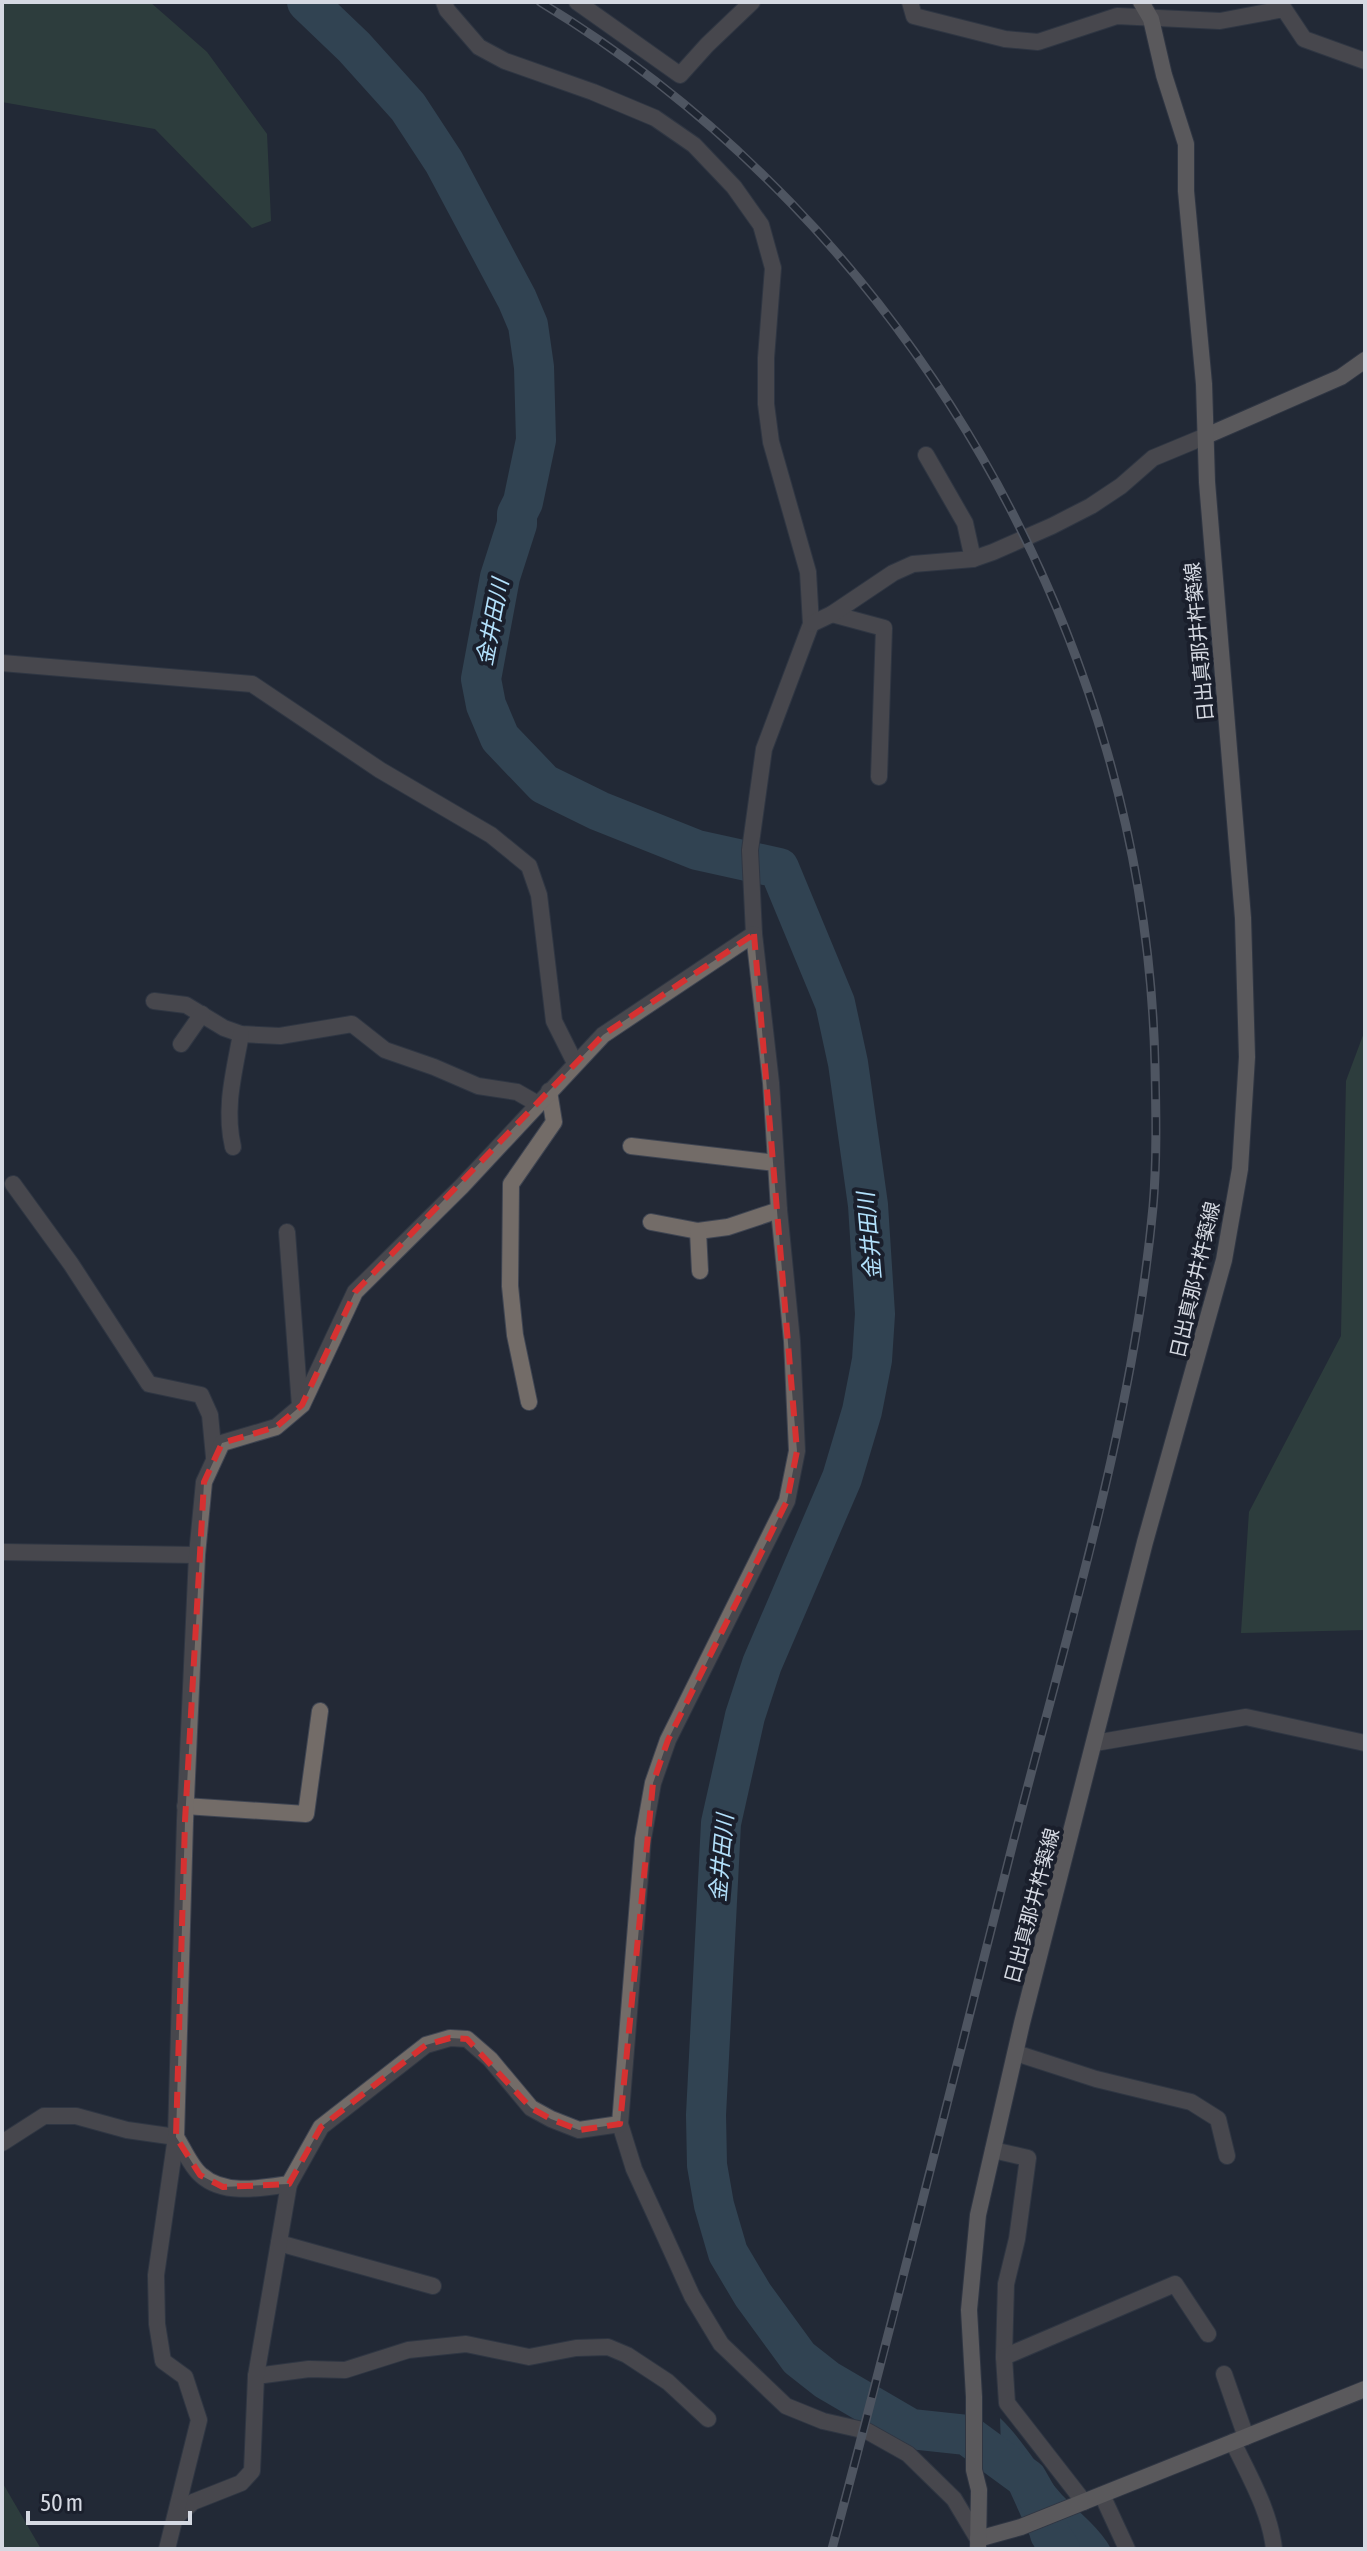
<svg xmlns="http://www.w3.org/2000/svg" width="1367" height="2551" viewBox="0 0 1367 2551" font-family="'Asap Condensed','Noto Sans JP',sans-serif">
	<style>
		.green { fill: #3b5645 }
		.water { fill: #436274 }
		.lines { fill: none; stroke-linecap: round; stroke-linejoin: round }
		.river { stroke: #436274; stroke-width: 40 }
		.street-casing { stroke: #3f4552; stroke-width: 18 }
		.secondary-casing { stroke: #3f4552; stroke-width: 18 }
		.street { stroke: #736c68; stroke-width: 16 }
		.secondary { stroke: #9d928b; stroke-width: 16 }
		.rail-casing { stroke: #848994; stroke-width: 9 }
		.rail { stroke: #1a1f2c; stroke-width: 6; stroke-dasharray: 18; stroke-linecap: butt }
		.marked { fill: none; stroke: #d63131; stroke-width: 6; stroke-dasharray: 16 10; stroke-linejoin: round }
		.labels { text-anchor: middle; stroke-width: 8; stroke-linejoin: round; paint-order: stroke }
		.street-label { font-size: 20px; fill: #d5d9e2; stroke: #1a1f2c }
		.water-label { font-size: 22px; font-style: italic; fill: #b3e1fc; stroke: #1a1f2c }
	</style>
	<rect width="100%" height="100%" fill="#232936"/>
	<g class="green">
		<path d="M2 2H150L207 52 267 134 271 221 252 228 155 129 2 102Z"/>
		<path d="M1365 1030V1630L1241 1633 1249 1512 1341 1336 1346 1081Z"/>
		<path d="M2 2482 41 2549H2Z"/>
	</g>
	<path class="water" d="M1000 2418C1022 2439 1036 2465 1056 2488 1073 2509 1099 2525 1111 2549H1036L1002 2474Z"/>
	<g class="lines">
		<path class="river" d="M307 2 354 47 408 107 444 162 517 299 528 325 534 367 536 440 523 502 517 514V524L500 577 481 679 486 705 500 738 544 784 599 811 697 850 779 868 835 1003 848 1063 868 1205 875 1314 872 1360 862 1411 842 1478 762 1664 745 1716 721 1823 706 2115 707 2165 714 2205 728 2253 753 2295 799 2358 827 2380 911 2429 967 2435 1027 2479 1043 2507 1050 2534 1060 2549"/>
		<defs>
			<g id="street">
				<path d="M444 2 447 10 479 47 505 61 593 92 655 118 694 145 734 187 761 225 773 268 766 358V404L771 442 808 572 811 624 764 749 750 850 754 934 771 1083 779 1210 792 1341 797 1451 787 1501 668 1740 653 1783 643 1839 620 2124 634 2169 662 2230 692 2296 721 2344 786 2406 823 2421 867 2431 908 2454 954 2499 978 2539"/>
				<path d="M577 2 680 75 707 45 752 2"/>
				<path d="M910 2 914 16 1005 39 1038 42 1117 16 1220 21 1284 9 1304 39 1365 61"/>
				<path d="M926 455 965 523 973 559"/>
				<path d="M832 614 884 628 879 777"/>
				<path d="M811 624 832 614 893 573 913 564 973 559 993 552 1052 526 1091 506 1121 486 1153 458 1206 436"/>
				<path d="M2 663 252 684 380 770 491 835 529 866 539 895 554 1021 575 1063"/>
				<path d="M154 1001 186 1005 224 1028 241 1034 280 1036 352 1024 385 1050 434 1067 478 1086 517 1092 538 1104"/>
				<path d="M181 1044 202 1014"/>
				<path d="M631 1146 776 1163"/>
				<path d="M233 1147C224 1108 234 1073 241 1034"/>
				<path d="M13 1184 71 1264 149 1384 201 1395 210 1415 214 1457"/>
				<path d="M651 1222 698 1231 728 1227 779 1210"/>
				<path d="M698 1231 700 1271"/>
				<path d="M287 1232 300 1406"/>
				<path d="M529 1402 515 1335 510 1286 511 1184 554 1122 549 1091"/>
				<path d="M2 1552 197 1555"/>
				<path d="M1095 1743 1246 1717 1365 1743"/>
				<path d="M185 1806 306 1814 320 1711"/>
				<path d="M1016 2053 1096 2079 1191 2102 1218 2119 1227 2156"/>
				<path d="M176 2137C183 2148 191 2167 201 2175 224 2196 262 2188 289 2184L321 2127 426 2045 450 2038 467 2039 490 2059 531 2108 551 2119 579 2130 620 2124"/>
				<path d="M2 2143 44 2116H76L127 2130 176 2137"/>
				<path d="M993 2150 1028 2158 1017 2239 1006 2284 1004 2357"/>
				<path d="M279 2243 433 2286"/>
				<path d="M1224 2374 1246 2437"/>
				<path d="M256 2376 309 2369 345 2370 408 2350 466 2344 529 2357 576 2348 608 2347 627 2355 668 2382 708 2419"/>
				<path d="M1233 2442C1249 2476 1270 2511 1274 2549"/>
				<path d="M1102 2495 1127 2549"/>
				<path d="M1084 2502 1007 2403 1004 2357 1175 2284 1208 2334"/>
				<path d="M175 2518 193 2502 241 2483 252 2471 256 2376 289 2184"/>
				<path d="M167 2549 199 2420 185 2377 163 2361 157 2324 156 2275 176 2137 185 1821 197 1555 204 1482 222 1443 276 1427 302 1405 355 1292 462 1186 603 1035 754 934"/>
			</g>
			<g id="secondary">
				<path d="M1206 436 1341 377 1365 360"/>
				<path d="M978 2539 1021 2527 1365 2389"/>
				<path d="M978 2549 979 2490 974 2470V2397L969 2310 978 2215 1022 2023 1145 1542 1224 1260 1240 1169 1247 1057 1243 918 1207 482 1204 384 1186 191V144L1164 75 1151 19 1141 2"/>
			</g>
		</defs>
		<use href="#street" class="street-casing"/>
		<use href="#secondary" class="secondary-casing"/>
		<use href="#street" class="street"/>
		<use href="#secondary" class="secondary"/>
		<defs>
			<path id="rail" d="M540 2C907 224 1146 638 1155 1066 1156 1113 1157 1161 1153 1207 1133 1421 1067 1632 1014 1839 954 2076 895 2313 832 2549"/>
		</defs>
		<use href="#rail" class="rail-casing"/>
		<use href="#rail" class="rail"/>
	</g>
	<path d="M0 0H1367V2551H0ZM754 934 797 1451 787 1501 668 1740 653 1783 620 2124 579 2130 551 2119 531 2108 467 2039 450 2038 426 2045 321 2127 289 2184 223 2187 200 2175 176 2137 185 1821 204 1482 222 1443 276 1427 302 1405 355 1292 603 1035Z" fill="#232936" fill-opacity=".55" fill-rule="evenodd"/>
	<path class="marked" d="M754 934 797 1451 787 1501 668 1740 653 1783 620 2124 579 2130 551 2119 531 2108 467 2039 450 2038 426 2045 321 2127 289 2184 223 2187 200 2175 176 2137 185 1821 204 1482 222 1443 276 1427 302 1405 355 1292 603 1035Z"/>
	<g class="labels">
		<g class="street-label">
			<text transform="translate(1199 642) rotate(-95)" y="7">日出真那井杵築線</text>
			<text transform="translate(1195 1280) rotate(-77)" y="7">日出真那井杵築線</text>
			<text transform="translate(1032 1906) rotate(-75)" y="7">日出真那井杵築線</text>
		</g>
		<g class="water-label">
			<text transform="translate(492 622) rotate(-79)" y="8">金井田川</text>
			<text transform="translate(869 1236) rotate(-95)" y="8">金井田川</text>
			<text transform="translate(721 1858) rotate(-85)" y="8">金井田川</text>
		</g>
	</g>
	<rect width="1367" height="2551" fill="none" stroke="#d5d9e2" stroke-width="8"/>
	<path d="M28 2511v12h162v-12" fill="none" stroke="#d5d9e2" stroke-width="4"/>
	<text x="40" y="2511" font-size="24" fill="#d5d9e2" stroke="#1a1f2c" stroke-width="6" paint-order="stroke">50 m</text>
</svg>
